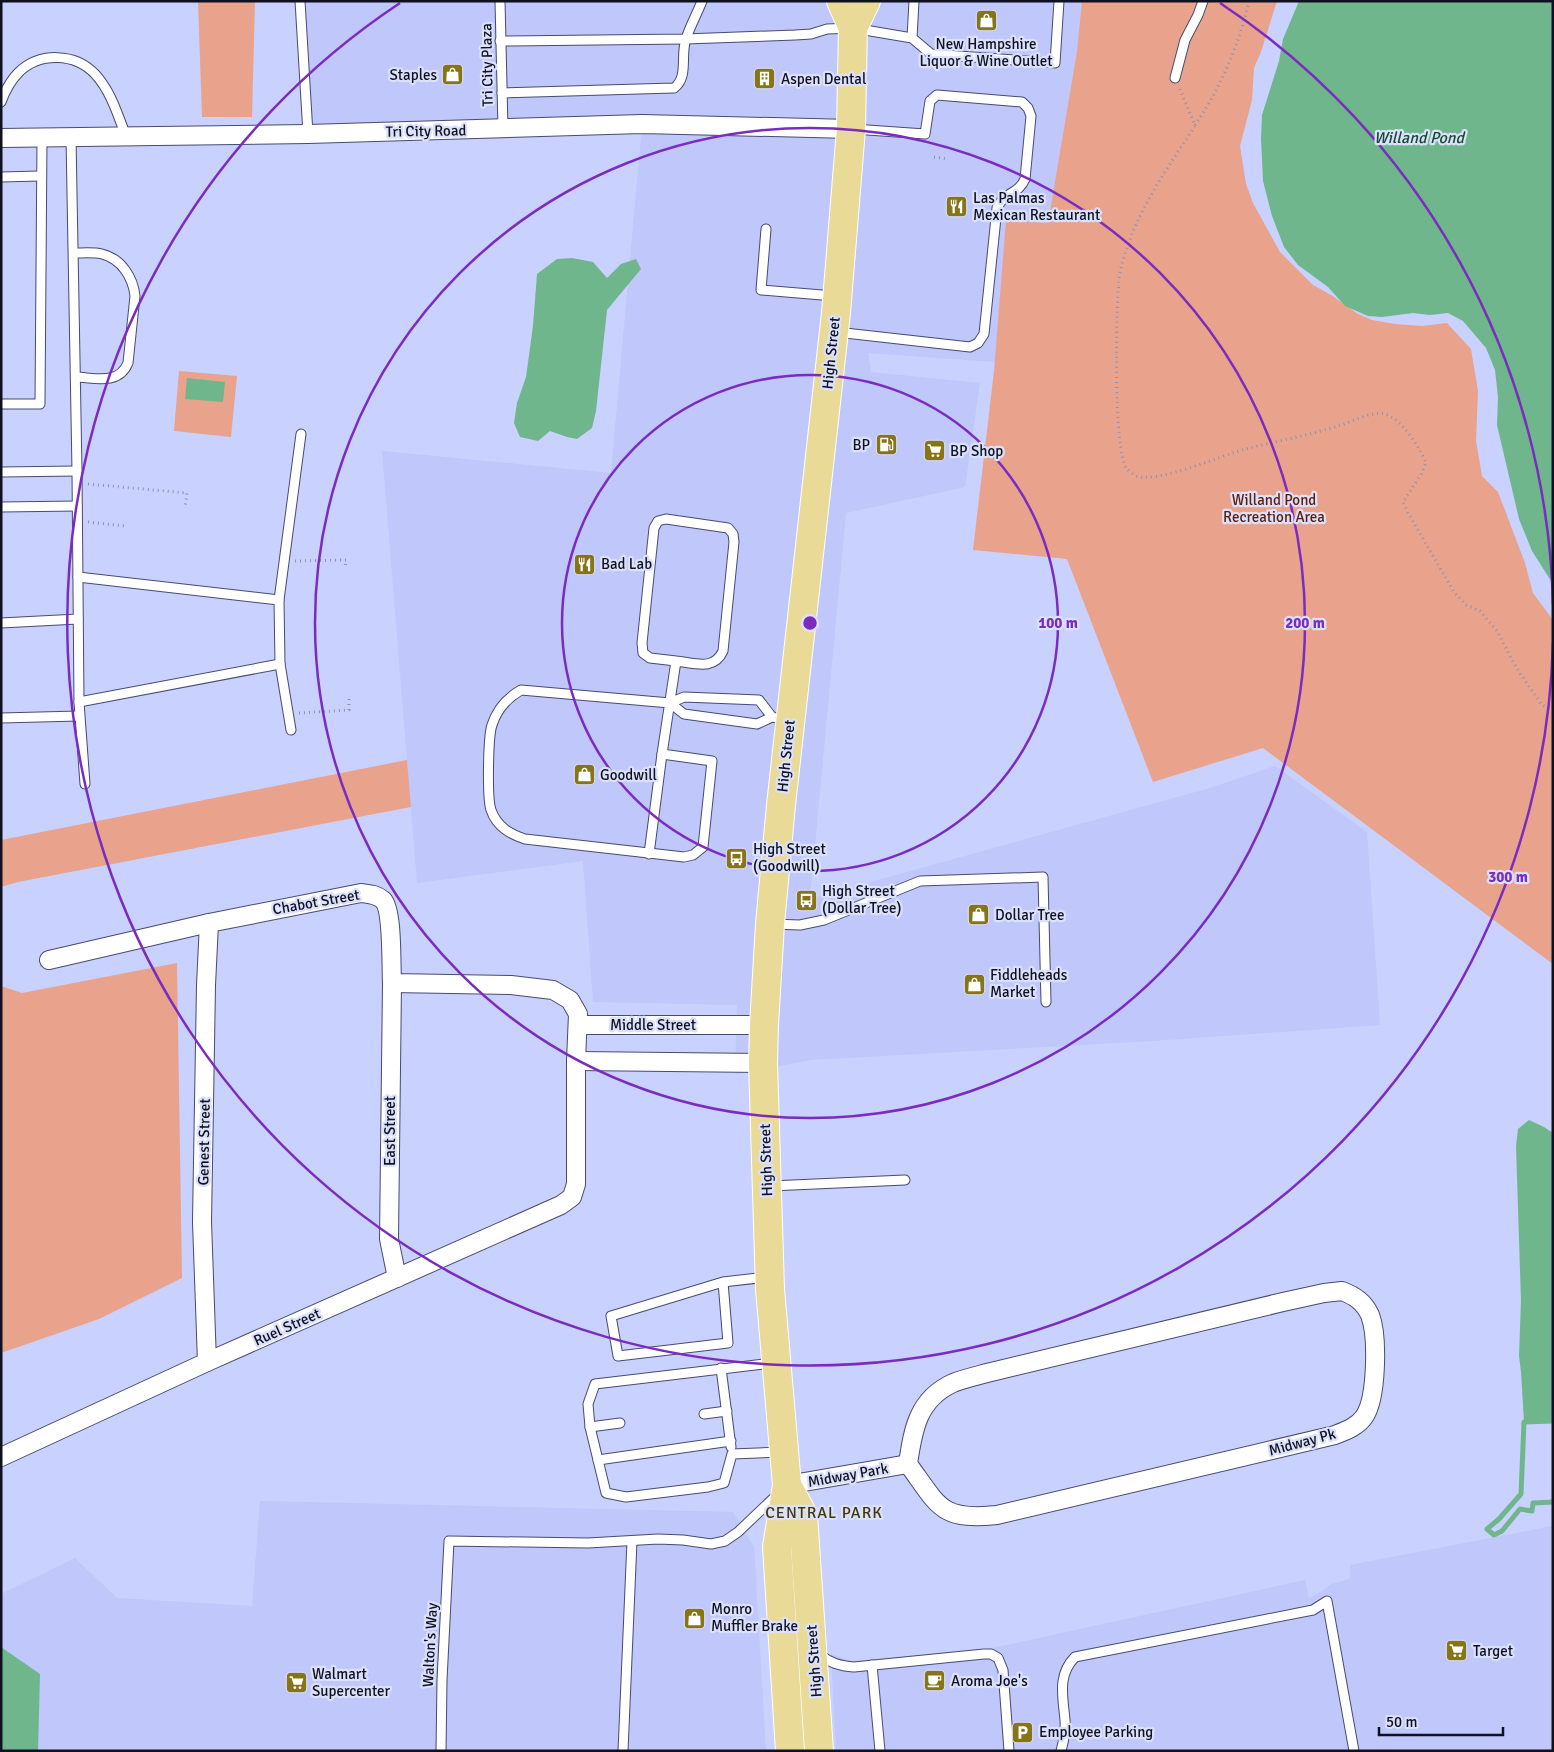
<svg xmlns="http://www.w3.org/2000/svg" width="1554" height="1752" viewBox="0 0 1554 1752" font-family="Signika,sans-serif">
	<style>
		.built { fill: #bfc7fb }
		.green { fill: #e9a28c }
		.water { fill: #70b68d }
		.lines { fill: none; stroke-linecap: round; stroke-linejoin: round }
		.stream { stroke: #70b68d; stroke-width: 5 }
		.lane-casing { stroke: #464b71; stroke-width: 11 }
		.street-casing { stroke: #464b71; stroke-width: 20 }
		.primary-casing { stroke: #fff; stroke-width: 30 }
		.path { stroke: #8d93b6; stroke-width: 3; stroke-dasharray: 1 4; stroke-linecap: butt }
		.lane { stroke: #fff; stroke-width: 9 }
		.street { stroke: #fff; stroke-width: 18 }
		.primary { stroke: #e9da98; stroke-width: 28 }
		.ring { fill: none; stroke: #7b2cbf; stroke-width: 2.5 }
		.labels { text-anchor: middle; stroke-width: 4.5; stroke-linejoin: round; paint-order: stroke }
		.poi-label { font-size: 15px; fill: #0f1120; stroke: #dbe0fb; text-anchor: start }
		.street-label { font-size: 15px; fill: #0f1120; stroke: #dbe0fb }
		.park-label { font-size: 15px; fill: #5c1c06; stroke: #dbe0fb }
		.water-label { font-size: 16px; font-style: italic; fill: #154b30; stroke: #dbe0fb }
		.neighbourhood-label { font-size: 16px; letter-spacing: 1px; fill: #3f360b; stroke: #dbe0fb }
		.centre { fill: #7b2cbf; stroke: #dbe0fb; stroke-width: 2.5 }
		.ring-label { font-size: 15px; text-anchor: middle; font-weight: bold; fill: #7b2cbf; stroke: #dbe0fb; stroke-width: 4.5; stroke-linejoin: round; paint-order: stroke }
	</style>
	<rect width="100%" height="100%" fill="#c9d1fe"/>
	<g class="built">
		<path d="M295 1H1082L1077 51 1048 223 1006 221 995 362 868 353 871 372 980 383 965 487 846 513 810 899 1210 788 1275 766 1367 832 1380 1025 1152 1041 812 1060 735 1074 737 1005 593 1002 583 861 417 883 382 451 611 473 642 125 310 128Z"/>
		<path d="M260 1501 733 1512 754 1547 766 1751H1V1594L75 1558 117 1598 252 1606Z"/>
		<path d="M1553 1526V1751H836L831 1654 852 1661 993 1648 1305 1580 1309 1598 1321 1592 1331 1584 1350 1579V1565Z"/>
	</g>
	<g class="green">
		<path d="M198 1H255L252 117H202Z"/>
		<path d="M1082 1H1277L1261 52 1254 68 1252 100 1240 146 1246 184 1253 203 1280 252 1313 285 1331 295 1358 314 1372 320 1395 324 1422 326 1447 323 1471 349 1478 391 1476 441 1482 476 1498 492 1525 563 1533 593 1553 620V964L1263 748 1153 782 1067 559 973 550 994 371 1006 220 1048 223 1077 51Z"/>
		<path d="M179 371 237 376 231 437 174 431Z"/>
		<path d="M407 760 411 807 18 882 1 887V840Z"/>
		<path d="M177 963 182 1278 99 1319 1 1353V986L22 993Z"/>
	</g>
	<g class="water">
		<path d="M1299 1H1553V584L1532 551 1519 519 1497 425 1498 397 1495 370 1486 348 1463 321 1448 313 1430 315 1413 313 1382 317 1368 316 1345 306 1328 287 1298 265 1284 247 1272 216 1263 181 1261 139 1262 115 1279 61 1283 39Z"/>
		<path d="M572 258 593 262 607 278 621 264 636 259 641 269 607 310 596 411 592 428 577 439 567 437 550 431 538 441 520 437 514 423 517 403 526 377 533 326 537 274 557 259Z"/>
		<path d="M187 378 225 382 223 402 185 399Z"/>
		<path d="M1529 1120 1544 1127 1553 1133V1421L1524 1422 1521 1372 1519 1356 1521 1301 1516 1146 1518 1129Z"/>
		<path d="M1 1647 40 1674 38 1751H1Z"/>
	</g>
	<g class="lines">
		<path class="stream" d="M1553 1421 1524 1422 1521 1494 1499 1519 1487 1529 1494 1535 1502 1531 1520 1509 1532 1511 1533 1503 1553 1502"/>
		<defs>
			<g id="lane">
				<path d="M300 1 308 134"/>
				<path d="M500 1 503 129"/>
				<path d="M912 38 914 1"/>
				<path d="M500 41 685 39 795 35 811 34 827 29 853 28 912 38 931 54 1055 63 1059 1"/>
				<path d="M1175 78 1185 40 1198 15 1203 1"/>
				<path d="M502 93 674 88C689 77 680 55 686 39 690 26 697 14 702 1"/>
				<path d="M1 102C5 91 10 81 19 72 40 52 75 53 95 74 111 91 118 116 126 136"/>
				<path d="M71 137 77 471 79 702 85 784"/>
				<path d="M1 177 40 176"/>
				<path d="M766 229 761 290 834 296"/>
				<path d="M74 253C83 253 94 252 102 254 122 259 133 278 135 296L128 363C119 385 96 378 76 377"/>
				<path d="M836 332 970 347 978 343 984 334 997 208C1005 191 1018 195 1025 179L1031 116 1028 108 1022 102 937 95 930 101 925 134 853 129"/>
				<path d="M1 404H40L42 138"/>
				<path d="M1 472 77 471"/>
				<path d="M1 507 77 506"/>
				<path d="M78 577 279 600"/>
				<path d="M1 623 78 619"/>
				<path d="M676 661C695 663 714 671 723 651L734 542 733 534 728 528 666 519 658 521 654 528 642 643 643 653 650 658 676 661 662 754 712 761 703 847 693 855 684 857 525 839C510 834 497 827 491 810 487 798 488 736 492 725 497 709 507 698 521 690L670 703 684 697 759 700 772 717"/>
				<path d="M79 702 280 664"/>
				<path d="M670 703 684 714 757 724 772 717 776 718"/>
				<path d="M1 718 79 716"/>
				<path d="M291 730 280 664 279 600 301 434"/>
				<path d="M649 854 662 754"/>
				<path d="M772 924 800 925 824 920 920 881 1043 877 1046 1002"/>
				<path d="M770 1186 905 1180"/>
				<path d="M723 1282 728 1343 618 1356 611 1316 723 1282 767 1277"/>
				<path d="M772 1363 595 1384 588 1404 590 1427 606 1493 626 1497 708 1487 724 1483 732 1454 782 1452"/>
				<path d="M721 1368 731 1447"/>
				<path d="M704 1414 727 1411"/>
				<path d="M590 1427 620 1423"/>
				<path d="M598 1460 731 1441"/>
				<path d="M819 1654C830 1663 840 1666 854 1667L984 1654H991L998 1658 1003 1670 1009 1751"/>
				<path d="M872 1665 880 1751"/>
				<path d="M441 1751 442 1680 449 1541 588 1543 658 1539 683 1540 711 1544 725 1541 738 1532 779 1493"/>
				<path d="M623 1751 632 1541"/>
				<path d="M1061 1751C1064 1740 1066 1731 1065 1720 1063 1697 1057 1675 1075 1657L1313 1610 1327 1601 1354 1751"/>
			</g>
			<g id="street">
				<path d="M1 138 308 134 642 124 851 129"/>
				<path d="M392 983 389 1239 397 1278"/>
				<path d="M578 1025H764"/>
				<path d="M576 1061 763 1063"/>
				<path d="M1342 1291C1355 1296 1364 1302 1370 1315 1378 1336 1377 1399 1364 1417 1357 1427 1345 1431 1335 1435L997 1515C940 1521 939 1506 908 1464 913 1429 918 1399 953 1383 963 1379 976 1376 987 1373L1283 1302 1324 1293Z"/>
				<path d="M207 1362 202 1222 206 985 209 923"/>
				<path d="M1 1457 207 1362 561 1205 572 1197 576 1184V1061L578 1014 570 1000 553 990 511 985 392 983C391 967 393 910 383 900 376 894 369 894 361 893L209 923 49 960"/>
				<path d="M787 1485 908 1464"/>
			</g>
			<g id="primary">
				<path d="M841 1 853 28"/>
				<path d="M787 1485 803 1515 819 1751"/>
				<path d="M790 1751 777 1547 787 1485 770 1289 763 1063 764 1025 770 924 781 805 836 313 851 129 853 28 866 1"/>
			</g>
		</defs>
		<use href="#lane" class="lane-casing"/>
		<use href="#street" class="street-casing"/>
		<use href="#primary" class="primary-casing"/>
		<g class="path">
			<path d="M1180 89 1195 126C1172 161 1148 195 1132 234 1127 249 1120 265 1119 281 1116 309 1113 452 1127 469 1129 471 1134 475 1136 476 1157 484 1222 455 1246 449 1277 441 1310 435 1341 425 1354 421 1371 411 1385 414 1402 419 1419 447 1426 462L1422 473 1403 502 1408 513 1454 592 1466 605 1480 611 1497 631 1517 669 1542 705 1553 710"/>
			<path d="M1195 125C1220 89 1239 45 1249 1"/>
			<path d="M934 157 948 159"/>
			<path d="M88 484 187 493 185 507"/>
			<path d="M88 522 125 526"/>
			<path d="M295 561 346 560 345 567"/>
			<path d="M299 713 349 710V698"/>
		</g>
		<use href="#lane" class="lane"/>
		<use href="#street" class="street"/>
		<use href="#primary" class="primary"/>
	</g>
	<g class="ring">
		<circle cx="810" cy="623" r="248"/>
		<circle cx="810" cy="623" r="495"/>
		<path d="M1553 642A743 743 0 1 1 400 3M1220 3A743 743 0 0 1 1553 604"/>
	</g>
	<defs>
		<symbol id="shop-square" viewBox="-11 -11 22 22"><rect x="-9" y="-9" width="18" height="18" rx="4" fill="#867417" stroke="#dbe0fb"/><path d="M-5-2.5h2.3a2.7 3.5 0 0 1 5.4 0H5L5.5 6h-11ZM-1.5-2.5h3a1.5 2.3 0 0 0-3 0Z" fill="#fff"/></symbol>
		<symbol id="building-square" viewBox="-11 -11 22 22"><rect x="-9" y="-9" width="18" height="18" rx="4" fill="#867417" stroke="#dbe0fb"/><path d="M-4-6H4V6H1V3H-1V6H-4ZM-2.5-4.3h1.7v1.8h-1.7ZM.8-4.3h1.7v1.8H.8ZM-2.5-1h1.7V.8h-1.7ZM.8-1h1.7V.8H.8Z" fill="#fff"/></symbol>
		<symbol id="restaurant-square" viewBox="-11 -11 22 22"><rect x="-9" y="-9" width="18" height="18" rx="4" fill="#867417" stroke="#dbe0fb"/><path d="M-5-6h1v4h1v-4h1v4h1v-4h1v5L-1.5 .5V6h-2V.5L-5-1ZM5-6V6H3V1.5H1.5Q1.5-4 5-6Z" fill="#fff"/></symbol>
		<symbol id="fuel-square" viewBox="-11 -11 22 22"><rect x="-9" y="-9" width="18" height="18" rx="4" fill="#867417" stroke="#dbe0fb"/><path d="M-5.5-6h7V0h2V4h1.3V-2.5L3-4.5l.8-.8L6-3V5H2.5V1h-1V6h-7ZM-4.2-4.7v3.2H.2V-4.7Z" fill="#fff"/></symbol>
		<symbol id="supermarket-square" viewBox="-11 -11 22 22"><rect x="-9" y="-9" width="18" height="18" rx="4" fill="#867417" stroke="#dbe0fb"/><path d="M-6-5.5h2.5l.6 2H6L4.5 2H-2.5L-4.4-4H-6ZM-1.5 3.2a1.3 1.3 0 1 0 .1 0ZM3 3.2a1.3 1.3 0 1 0 .1 0Z" fill="#fff"/></symbol>
		<symbol id="bus-square" viewBox="-11 -11 22 22"><rect x="-9" y="-9" width="18" height="18" rx="4" fill="#867417" stroke="#dbe0fb"/><path d="M-5-6H5V4H4V6H2V4H-2V6H-4V4H-5ZM-3.5-4V0h7V-4ZM-3.5 1.2v1.5H-2V1.2ZM2 1.2v1.5H3.5V1.2Z" fill="#fff"/></symbol>
		<symbol id="cafe-square" viewBox="-11 -11 22 22"><rect x="-9" y="-9" width="18" height="18" rx="4" fill="#867417" stroke="#dbe0fb"/><path d="M-5.5-4.5H6V0H3Q3 3.5 0 3.5H-2.5Q-5.5 3.5-5.5 0ZM3-3.2v2h1.7v-2ZM-6 4.5H4V6H-6Z" fill="#fff"/></symbol>
		<symbol id="parking-square" viewBox="-11 -11 22 22"><rect x="-9" y="-9" width="18" height="18" rx="4" fill="#867417" stroke="#dbe0fb"/><path d="M-3.5-5.5H1a3.5 3.5 0 0 1 0 7H-1V5.5H-3.5ZM-1-3.4V-.6H.8a1.4 1.4 0 0 0 0-2.8Z" fill="#fff"/></symbol>
	</defs>
	<g fill-rule="evenodd">
		<use href="#shop-square" x="974" y="8" width="25" height="25"/>
		<use href="#shop-square" x="440" y="62" width="25" height="25"/>
		<use href="#building-square" x="752" y="66" width="25" height="25"/>
		<use href="#restaurant-square" x="944" y="194" width="25" height="25"/>
		<use href="#fuel-square" x="874" y="432" width="25" height="25"/>
		<use href="#supermarket-square" x="922" y="438" width="25" height="25"/>
		<use href="#restaurant-square" x="572" y="552" width="25" height="25"/>
		<use href="#shop-square" x="572" y="762" width="25" height="25"/>
		<use href="#bus-square" x="724" y="846" width="25" height="25"/>
		<use href="#bus-square" x="794" y="888" width="25" height="25"/>
		<use href="#shop-square" x="966" y="902" width="25" height="25"/>
		<use href="#shop-square" x="962" y="972" width="25" height="25"/>
		<use href="#shop-square" x="682" y="1606" width="25" height="25"/>
		<use href="#supermarket-square" x="1444" y="1638" width="25" height="25"/>
		<use href="#cafe-square" x="922" y="1668" width="25" height="25"/>
		<use href="#supermarket-square" x="284" y="1670" width="25" height="25"/>
		<use href="#parking-square" x="1010" y="1720" width="25" height="25"/>
	</g>
	<g class="labels">
		<g class="poi-label">
			<text x="986" y="49" text-anchor="middle">New Hampshire<tspan x="986" dy="17">Liquor &amp; Wine Outlet</tspan></text>
			<text x="437" y="80" text-anchor="end">Staples</text>
			<text x="781" y="84">Aspen Dental</text>
			<text x="973" y="203">Las Palmas<tspan x="973" dy="17">Mexican Restaurant</tspan></text>
			<text x="870" y="450" text-anchor="end">BP</text>
			<text x="950" y="456">BP Shop</text>
			<text x="601" y="569">Bad Lab</text>
			<text x="600" y="780">Goodwill</text>
			<text x="753" y="854">High Street<tspan x="753" dy="17">(Goodwill)</tspan></text>
			<text x="822" y="896">High Street<tspan x="822" dy="17">(Dollar Tree)</tspan></text>
			<text x="995" y="920">Dollar Tree</text>
			<text x="990" y="980">Fiddleheads<tspan x="990" dy="17">Market</tspan></text>
			<text x="711" y="1614">Monro<tspan x="711" dy="17">Muffler Brake</tspan></text>
			<text x="1473" y="1656">Target</text>
			<text x="312" y="1679">Walmart<tspan x="312" dy="17">Supercenter</tspan></text>
			<text x="951" y="1686">Aroma Joe's</text>
			<text x="1039" y="1737">Employee Parking</text>
		</g>
		<g class="street-label">
			<text transform="translate(487 65) rotate(-91)" y="5">Tri City Plaza</text>
			<text transform="translate(426 131) rotate(-1)" y="5">Tri City Road</text>
			<text transform="translate(831 353) rotate(-84)" y="5">High Street</text>
			<text transform="translate(786 756) rotate(-84)" y="5">High Street</text>
			<text transform="translate(316 902) rotate(-10)" y="5">Chabot Street</text>
			<text x="653" y="1030">Middle Street</text>
			<text transform="translate(390 1131) rotate(-90)" y="5">East Street</text>
			<text transform="translate(204 1142) rotate(-89)" y="5">Genest Street</text>
			<text transform="translate(766 1160) rotate(-92)" y="5">High Street</text>
			<text transform="translate(287 1327) rotate(-24)" y="5">Ruel Street</text>
			<text transform="translate(1302 1442) rotate(-15)" y="5">Midway Pk</text>
			<text transform="translate(848 1475) rotate(-10)" y="5">Midway Park</text>
			<text transform="translate(430 1645) rotate(-87)" y="5">Walton's Way</text>
			<text transform="translate(814 1661) rotate(-94)" y="5">High Street</text>
		</g>
		<g class="park-label">
			<text x="1274" y="505">Willand Pond<tspan x="1274" dy="17">Recreation Area</tspan></text>
		</g>
		<g class="water-label">
			<text x="1419" y="143">Willand Pond</text>
		</g>
		<g class="neighbourhood-label">
			<text x="824" y="1518">CENTRAL PARK</text>
		</g>
	</g>
	<circle cx="810" cy="623" r="8" class="centre"/>
	<g class="ring-label">
		<text x="1058" y="628">100 m</text>
		<text x="1305" y="628">200 m</text>
		<text x="1508" y="882">300 m</text>
	</g>
	<rect width="1554" height="1752" fill="none" stroke="#0f1120" stroke-width="5"/>
	<path d="M1379 1727v8h124v-8" fill="none" stroke="#0f1120" stroke-width="2.5"/>
	<text x="1386" y="1727" font-size="15" fill="#0f1120" stroke="#dbe0fb" stroke-width="4" paint-order="stroke">50 m</text>
</svg>
